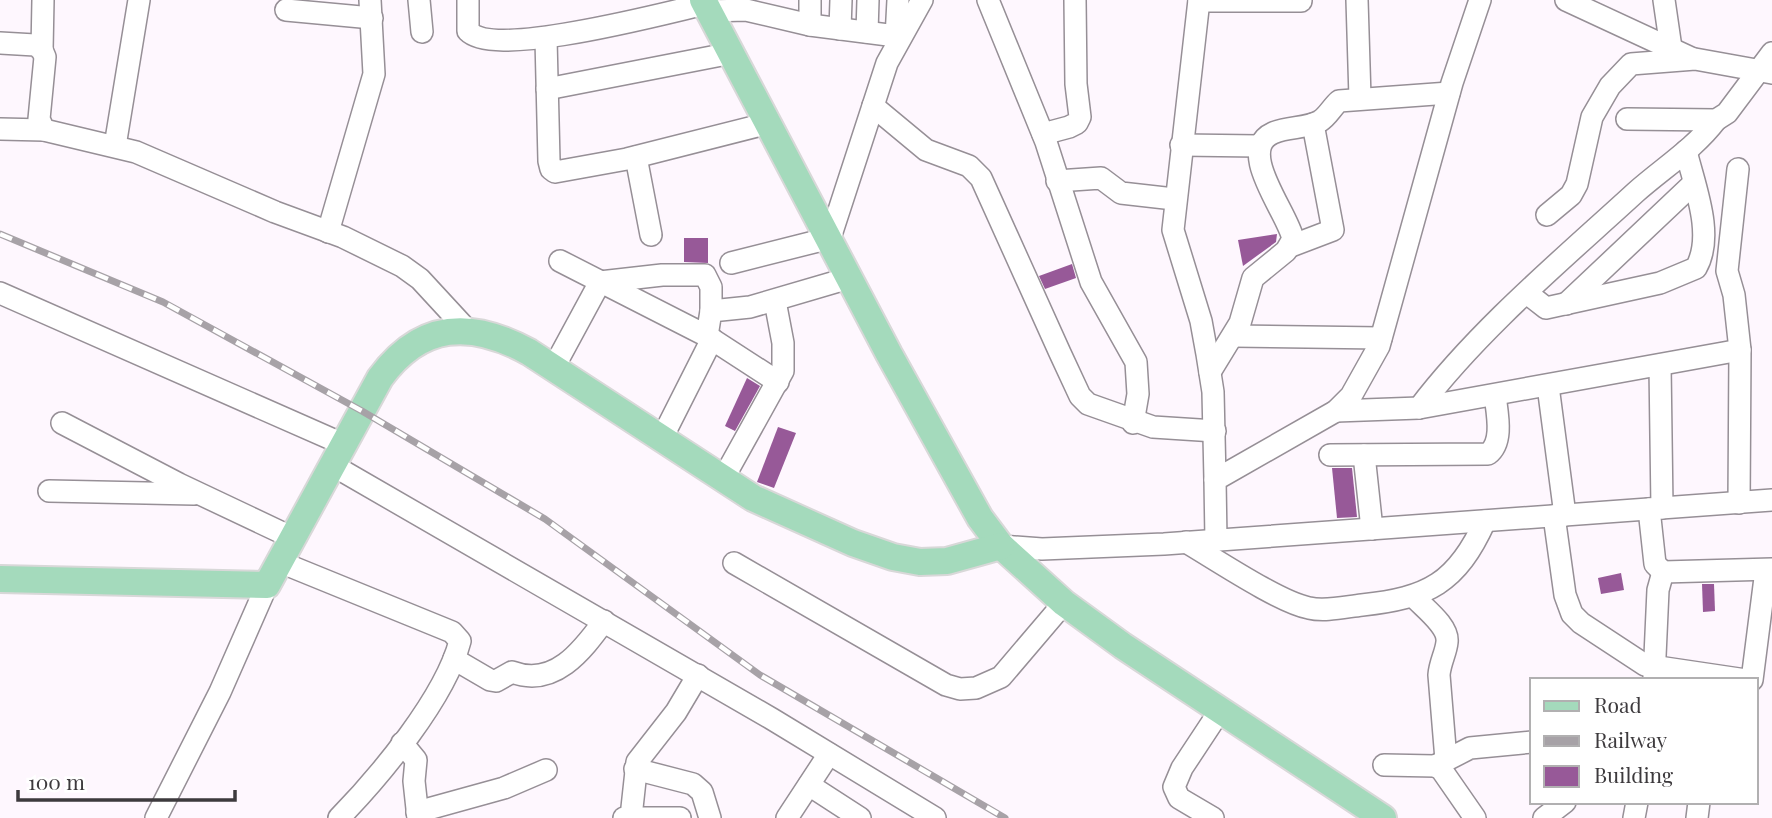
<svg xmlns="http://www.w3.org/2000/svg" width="1772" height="818" viewBox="0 0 1772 818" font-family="'Playfair Display',serif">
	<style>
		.building { fill: #975998 }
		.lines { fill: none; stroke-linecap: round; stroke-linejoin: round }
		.minor-casing { stroke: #968f96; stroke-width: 24 }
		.major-casing { stroke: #d8d8d8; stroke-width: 30 }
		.minor { stroke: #fff; stroke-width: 21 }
		.major { stroke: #a4dabc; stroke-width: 26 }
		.rail-casing { stroke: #a7a2a7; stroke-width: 7 }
		.rail { stroke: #fff; stroke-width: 4.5; stroke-dasharray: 13; stroke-linecap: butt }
	</style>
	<rect width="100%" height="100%" fill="#fef7fe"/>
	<g class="building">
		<path d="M1277 234 1276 242 1243 266 1238 240Z"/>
		<path d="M684 238H708V263L684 262Z"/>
		<path d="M1072 264 1076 278 1045 289 1039 276Z"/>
		<path d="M747 378 760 386 735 431 725 426Z"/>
		<path d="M778 427 796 433 774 488 757 482Z"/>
		<path d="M1332 468H1352L1357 517 1337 518Z"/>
		<path d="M1621 573 1624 590 1601 594 1598 578Z"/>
		<path d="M1702 584H1714L1715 611 1703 612Z"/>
	</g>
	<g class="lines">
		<defs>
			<g id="minor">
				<path d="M419 0 422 32"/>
				<path d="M468 0V31C495 59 665 13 705 4"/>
				<path d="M988 0 1046 142 1091 282 1136 362 1138 394 1133 423"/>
				<path d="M1199 0 1173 230 1201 321 1207 354 1213 392 1215 480"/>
				<path d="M1357 0 1360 98"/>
				<path d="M1566 0 1691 58"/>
				<path d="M1664 0 1671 48"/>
				<path d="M1199 1H1301"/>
				<path d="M286 10 372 18"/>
				<path d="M709 11 746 10 810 25 896 36"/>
				<path d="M810 25V0"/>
				<path d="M840 29 841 0"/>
				<path d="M867 32 868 0"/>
				<path d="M896 38 898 0"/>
				<path d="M546 39 549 161 551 169 555 172 627 159 769 123"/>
				<path d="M0 43 35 45 42 50 45 57 39 119 44 130 136 152 275 212 343 237 402 266 420 279 468 331"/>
				<path d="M42 50 43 0"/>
				<path d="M547 89 732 53"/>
				<path d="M873 106 926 150 969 166 981 178 1060 353 1080 396 1088 404 1153 427 1215 431"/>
				<path d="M1627 119 1716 120 1727 113 1772 53"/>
				<path d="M0 129 44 130"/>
				<path d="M1043 134 1069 127 1077 123 1080 117 1076 84 1075 0"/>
				<path d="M1181 145 1259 146"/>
				<path d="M115 146 139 0"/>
				<path d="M636 157 651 235"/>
				<path d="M1738 169 1727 271 1734 295 1740 350 1739 503"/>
				<path d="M1057 181 1101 178 1121 193 1174 199"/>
				<path d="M1547 215 1571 195 1577 184 1592 117 1610 86 1631 64 1695 59 1772 73"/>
				<path d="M328 232 374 74 370 0"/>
				<path d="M1291 246 1333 230 1313 124"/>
				<path d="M560 261 707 336 711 311 750 307 849 278"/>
				<path d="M731 263 830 238 887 63 922 0"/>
				<path d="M0 293 345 445"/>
				<path d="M1528 294 1546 308 1660 283 1696 268C1715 235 1694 185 1686 151"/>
				<path d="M1566 304 1694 183"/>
				<path d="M707 336 778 382"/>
				<path d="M1233 336 1381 338"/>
				<path d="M1660 365 1662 508"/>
				<path d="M554 367 600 282 662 275H705L711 287V311"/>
				<path d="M1210 372 1240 323 1253 278 1286 251 1293 239C1288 213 1235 150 1273 133 1288 126 1306 129 1320 121 1328 116 1332 107 1339 101L1449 93"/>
				<path d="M1548 386 1565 515"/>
				<path d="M1419 408C1479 329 1563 259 1636 192 1663 168 1694 149 1716 120"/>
				<path d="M1336 411 1419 408 1740 350"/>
				<path d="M62 423 179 484 293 538"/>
				<path d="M663 436 712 339"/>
				<path d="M1330 455 1488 454C1504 442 1497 413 1495 395"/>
				<path d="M1364 455 1372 529"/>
				<path d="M334 466 772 719 935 818"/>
				<path d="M723 479 783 371V343L775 301"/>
				<path d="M49 491 194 494"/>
				<path d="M1649 509 1655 564 1663 572 1772 569"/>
				<path d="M1554 516 1565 595 1572 614 1581 623 1645 665 1746 680"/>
				<path d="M1216 540 1215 480 1336 411 1351 396 1379 346 1452 83 1480 0"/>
				<path d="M1186 542C1215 559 1279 602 1309 608 1325 612 1345 607 1362 605 1428 598 1457 583 1485 521"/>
				<path d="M1001 546 1042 549 1164 544 1772 500"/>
				<path d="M280 562 452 632 460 641C445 698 380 776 339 818"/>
				<path d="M734 563 946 685 960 689 976 688 1001 677 1064 603"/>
				<path d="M1414 597C1424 608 1449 626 1447 642 1446 653 1440 662 1439 675L1446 760"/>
				<path d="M454 659 490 680 496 681 512 672C554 688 582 651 604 621"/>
				<path d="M1654 678 1658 590 1663 572"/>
				<path d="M1752 680 1766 570"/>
				<path d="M402 743 416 760 414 781 418 818"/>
				<path d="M1384 765 1435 766 1441 769 1475 818"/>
				<path d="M1435 766 1470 748 1532 742"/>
				<path d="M635 769 693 784 702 792 710 818"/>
				<path d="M809 785 860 818"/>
				<path d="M417 812 504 788 546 770"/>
				<path d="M631 817 637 762 676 712 698 675"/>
				<path d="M156 818 220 692 267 585"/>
				<path d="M624 818H680"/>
				<path d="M787 818 829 754"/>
				<path d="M1213 818 1179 798 1174 787 1182 768 1219 712"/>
				<path d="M1544 818 1565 802"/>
				<path d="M1634 818 1637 802"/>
				<path d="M1697 818 1699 802"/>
			</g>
			<g id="major">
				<path d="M703 0 889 354 980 518 1001 546 1064 603 1123 646 1383 818"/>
				<path d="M0 579 267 585 380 378C421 322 471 320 529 352L753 498 853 543 893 557 920 562 947 561 1001 546"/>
			</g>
		</defs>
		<use href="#minor" class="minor-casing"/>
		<use href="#major" class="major-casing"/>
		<use href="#minor" class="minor"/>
		<use href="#major" class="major"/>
		<defs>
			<path id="rail" d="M0 234 163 302 362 411 545 519 760 675 1005 818"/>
		</defs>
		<use href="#rail" class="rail-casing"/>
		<use href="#rail" class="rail"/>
	</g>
	<rect x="1530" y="678" width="228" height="126" fill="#ffffff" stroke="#b1b0b1" stroke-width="2"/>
	<rect x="1544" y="701" width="35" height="10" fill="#a4dabc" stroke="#b1b0b1" stroke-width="2"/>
	<text x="1594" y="713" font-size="21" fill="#3d3a3d">Road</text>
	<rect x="1544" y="736" width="35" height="10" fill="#a7a2a7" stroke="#b1b0b1" stroke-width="2"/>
	<text x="1594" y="748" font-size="21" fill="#3d3a3d">Railway</text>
	<rect x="1544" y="766" width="35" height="21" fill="#975998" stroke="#b1b0b1" stroke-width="2"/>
	<text x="1594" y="783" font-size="21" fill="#3d3a3d">Building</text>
	<path d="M18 790v10h217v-10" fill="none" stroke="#3d3a3d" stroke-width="3.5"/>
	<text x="28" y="790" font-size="21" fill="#3d3a3d" stroke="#ffffff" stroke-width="5" paint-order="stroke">100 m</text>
</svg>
